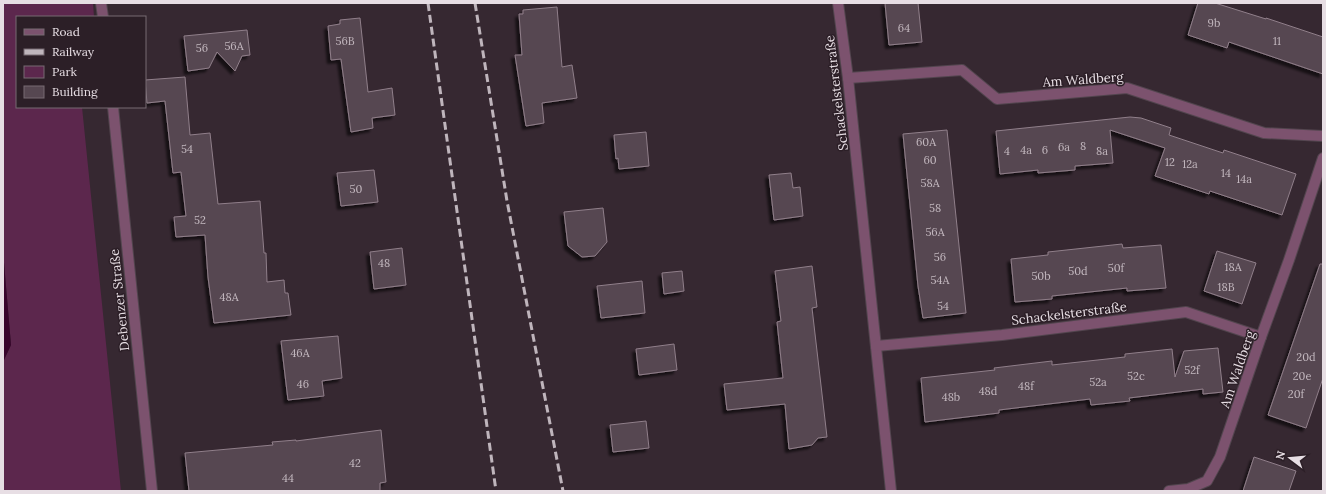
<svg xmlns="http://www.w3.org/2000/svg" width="1326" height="494" viewBox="0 0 1326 494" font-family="Lora,serif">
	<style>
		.green { fill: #5c274d }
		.water { fill: #39042c }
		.building { fill: #564751; stroke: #907f8a; filter: url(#shadow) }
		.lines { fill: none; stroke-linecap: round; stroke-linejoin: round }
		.minor-casing { stroke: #52454e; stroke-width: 12 }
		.minor { stroke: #7c526e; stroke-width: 10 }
		.rail { stroke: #bfb5bc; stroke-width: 3; stroke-dasharray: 8 4; stroke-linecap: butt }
		.labels { text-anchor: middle; stroke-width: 3; stroke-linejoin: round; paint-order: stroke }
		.number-label { font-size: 11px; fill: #c3b8bf }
		.street-label { font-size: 13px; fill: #e7dee4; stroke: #2c1f27 }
	</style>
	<defs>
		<filter id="shadow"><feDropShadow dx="-3.5" dy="3.5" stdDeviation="1" flood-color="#0009"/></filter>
	</defs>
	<rect width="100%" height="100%" fill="#362831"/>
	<path class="green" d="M3 3H93L94 17H17V107H82L121 491H3V362L11 345 3 251Z"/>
	<path class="water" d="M3 251 11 345 3 362Z"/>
	<g class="building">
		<path d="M885 3H918L922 42 889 45Z"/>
		<path d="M1198 3H1215L1266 19V18L1323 37V74L1229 42 1227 48 1188 35Z"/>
		<path d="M557 7 562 67 572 65 577 98 542 103 544 123 526 126 515 55H522L519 14H523V10Z"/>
		<path d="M360 18 368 92 392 88 395 115 372 118 373 128 351 132 341 59 331 60 328 26 340 24V20Z"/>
		<path d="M247 30 250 55 242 56 235 71 217 52 209 68 188 71 184 36Z"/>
		<path d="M185 77 190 135 210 133 218 204 260 201 264 253H266L267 282 284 280 285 293H288L291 315 214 323 208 277 205 235 176 237 174 217 186 216 181 172 173 173 165 101 147 103 145 80Z"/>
		<path d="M1130 117 1141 118 1171 128 1169 135 1223 153 1224 150 1296 174 1282 215 1210 191 1209 194 1155 176 1165 148 1110 130 1113 163 1075 166V170L1038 173V170L1000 174 996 131Z"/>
		<path d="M947 130 966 313 923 318 918 286 903 134Z"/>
		<path d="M646 132 649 166 619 169 618 158 616 159 614 135Z"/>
		<path d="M374 170 378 202 341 206 337 173Z"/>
		<path d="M791 173 793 188 800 187 803 216 774 220 769 175Z"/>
		<path d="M603 208 607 242 595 256 582 257 568 246 564 212Z"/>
		<path d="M1122 244 1123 248 1161 245 1166 288 1127 291V288L1052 296V299L1015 302 1011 259 1048 255V252Z"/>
		<path d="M402 248 406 285 374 289 370 252Z"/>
		<path d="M1217 251 1256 263 1242 304 1204 291Z"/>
		<path d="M1320 264H1323V378L1306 428 1268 415Z"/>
		<path d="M812 266 817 307 812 308 827 437 818 438 812 445 789 449 785 404 727 410 724 384 783 378 777 322 781 321 775 271Z"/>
		<path d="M682 271 684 291 664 294 662 273Z"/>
		<path d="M642 281 645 313 601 318 597 286Z"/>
		<path d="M338 336 342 378 322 381 324 396 288 400 281 341Z"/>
		<path d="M674 344 677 370 639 375 636 349Z"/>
		<path d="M1218 348 1223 392 1203 394V389L1129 398 1130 401 1091 405 1090 399 999 410V413L925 422 921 378 995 370 994 368 1052 361V365L1125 357V354L1172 349 1175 377 1184 351Z"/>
		<path d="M646 421 649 448 613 452 610 425Z"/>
		<path d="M381 430 386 482 380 483V491H189L185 453 273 445 272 442 296 440V441Z"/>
		<path d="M1254 457 1296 471 1289 491H1243Z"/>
	</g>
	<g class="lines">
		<defs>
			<g id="minor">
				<path d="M101 3 103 17"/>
				<path d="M838 3 848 78 891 491"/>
				<path d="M848 78 962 70 997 99 1127 88 1264 133 1323 136"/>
				<path d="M113 107 152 491"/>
				<path d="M876 346 1002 335 1186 312 1261 337"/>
				<path d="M1169 491 1188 489 1207 481 1220 457 1261 337 1289 260 1323 158"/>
			</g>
		</defs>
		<use href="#minor" class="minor-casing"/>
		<use href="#minor" class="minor"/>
		<g class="rail">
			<path d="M428 3 496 491"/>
			<path d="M475 3 507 201 563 491"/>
		</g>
	</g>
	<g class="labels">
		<g class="number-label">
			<text x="1214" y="27">9b</text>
			<text x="904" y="32">64</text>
			<text x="345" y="45">56B</text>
			<text x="1277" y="45">11</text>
			<text x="234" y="50">56A</text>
			<text x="202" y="52">56</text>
			<text x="926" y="146">60A</text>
			<text x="1083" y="150">8</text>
			<text x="1064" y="151">6a</text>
			<text x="187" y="153">54</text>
			<text x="1026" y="154">4a</text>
			<text x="1045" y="154">6</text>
			<text x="1007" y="155">4</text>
			<text x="1102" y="155">8a</text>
			<text x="930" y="164">60</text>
			<text x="1170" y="166">12</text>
			<text x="1190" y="168">12a</text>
			<text x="1226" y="177">14</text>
			<text x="1244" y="183">14a</text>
			<text x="930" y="187">58A</text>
			<text x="356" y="193">50</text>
			<text x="935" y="212">58</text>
			<text x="200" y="224">52</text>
			<text x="935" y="236">56A</text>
			<text x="940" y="261">56</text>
			<text x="384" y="267">48</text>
			<text x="1233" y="271">18A</text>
			<text x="1116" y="272">50f</text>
			<text x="1078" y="275">50d</text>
			<text x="1041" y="280">50b</text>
			<text x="940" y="284">54A</text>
			<text x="1226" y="291">18B</text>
			<text x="229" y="301">48A</text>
			<text x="943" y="310">54</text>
			<text x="300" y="357">46A</text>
			<text x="1306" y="361">20d</text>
			<text x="1192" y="374">52f</text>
			<text x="1136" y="380">52c</text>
			<text x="1302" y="380">20e</text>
			<text x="1098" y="386">52a</text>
			<text x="303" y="388">46</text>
			<text x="1026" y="390">48f</text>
			<text x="988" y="395">48d</text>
			<text x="1296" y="398">20f</text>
			<text x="951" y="401">48b</text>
			<text x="355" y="467">42</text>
			<text x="288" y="482">44</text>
		</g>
		<g class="street-label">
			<text transform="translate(1083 79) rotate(-4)" y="5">Am Waldberg</text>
			<text transform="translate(836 93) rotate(-97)" y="5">Schackelsterstraße</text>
			<text transform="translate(119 300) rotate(-96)" y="5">Debenzer Straße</text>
			<text transform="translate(1069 313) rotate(-7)" y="5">Schackelsterstraße</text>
			<text transform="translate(1237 369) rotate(-71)" y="5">Am Waldberg</text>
		</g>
	</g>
	<rect width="1326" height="494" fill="none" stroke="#e7dee4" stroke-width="8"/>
	<rect x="16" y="16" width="130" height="92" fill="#2c1f27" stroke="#776b73"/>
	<rect x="24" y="29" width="20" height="6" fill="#7c526e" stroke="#776b73"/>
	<text x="52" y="36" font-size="12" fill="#e7dee4">Road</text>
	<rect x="24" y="49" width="20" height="6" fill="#bfb5bc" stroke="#776b73"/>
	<text x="52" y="56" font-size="12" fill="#e7dee4">Railway</text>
	<rect x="24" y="66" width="20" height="12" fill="#5c274d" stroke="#776b73"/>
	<text x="52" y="76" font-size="12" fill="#e7dee4">Park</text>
	<rect x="24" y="86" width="20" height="12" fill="#564751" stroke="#776b73"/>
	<text x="52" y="96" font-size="12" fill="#e7dee4">Building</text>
	<g transform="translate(1290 458) rotate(286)" stroke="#2c1f27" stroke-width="3" paint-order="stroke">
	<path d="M0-3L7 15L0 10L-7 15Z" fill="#e7dee4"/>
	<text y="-6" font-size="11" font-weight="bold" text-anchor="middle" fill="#e7dee4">N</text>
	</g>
</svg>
